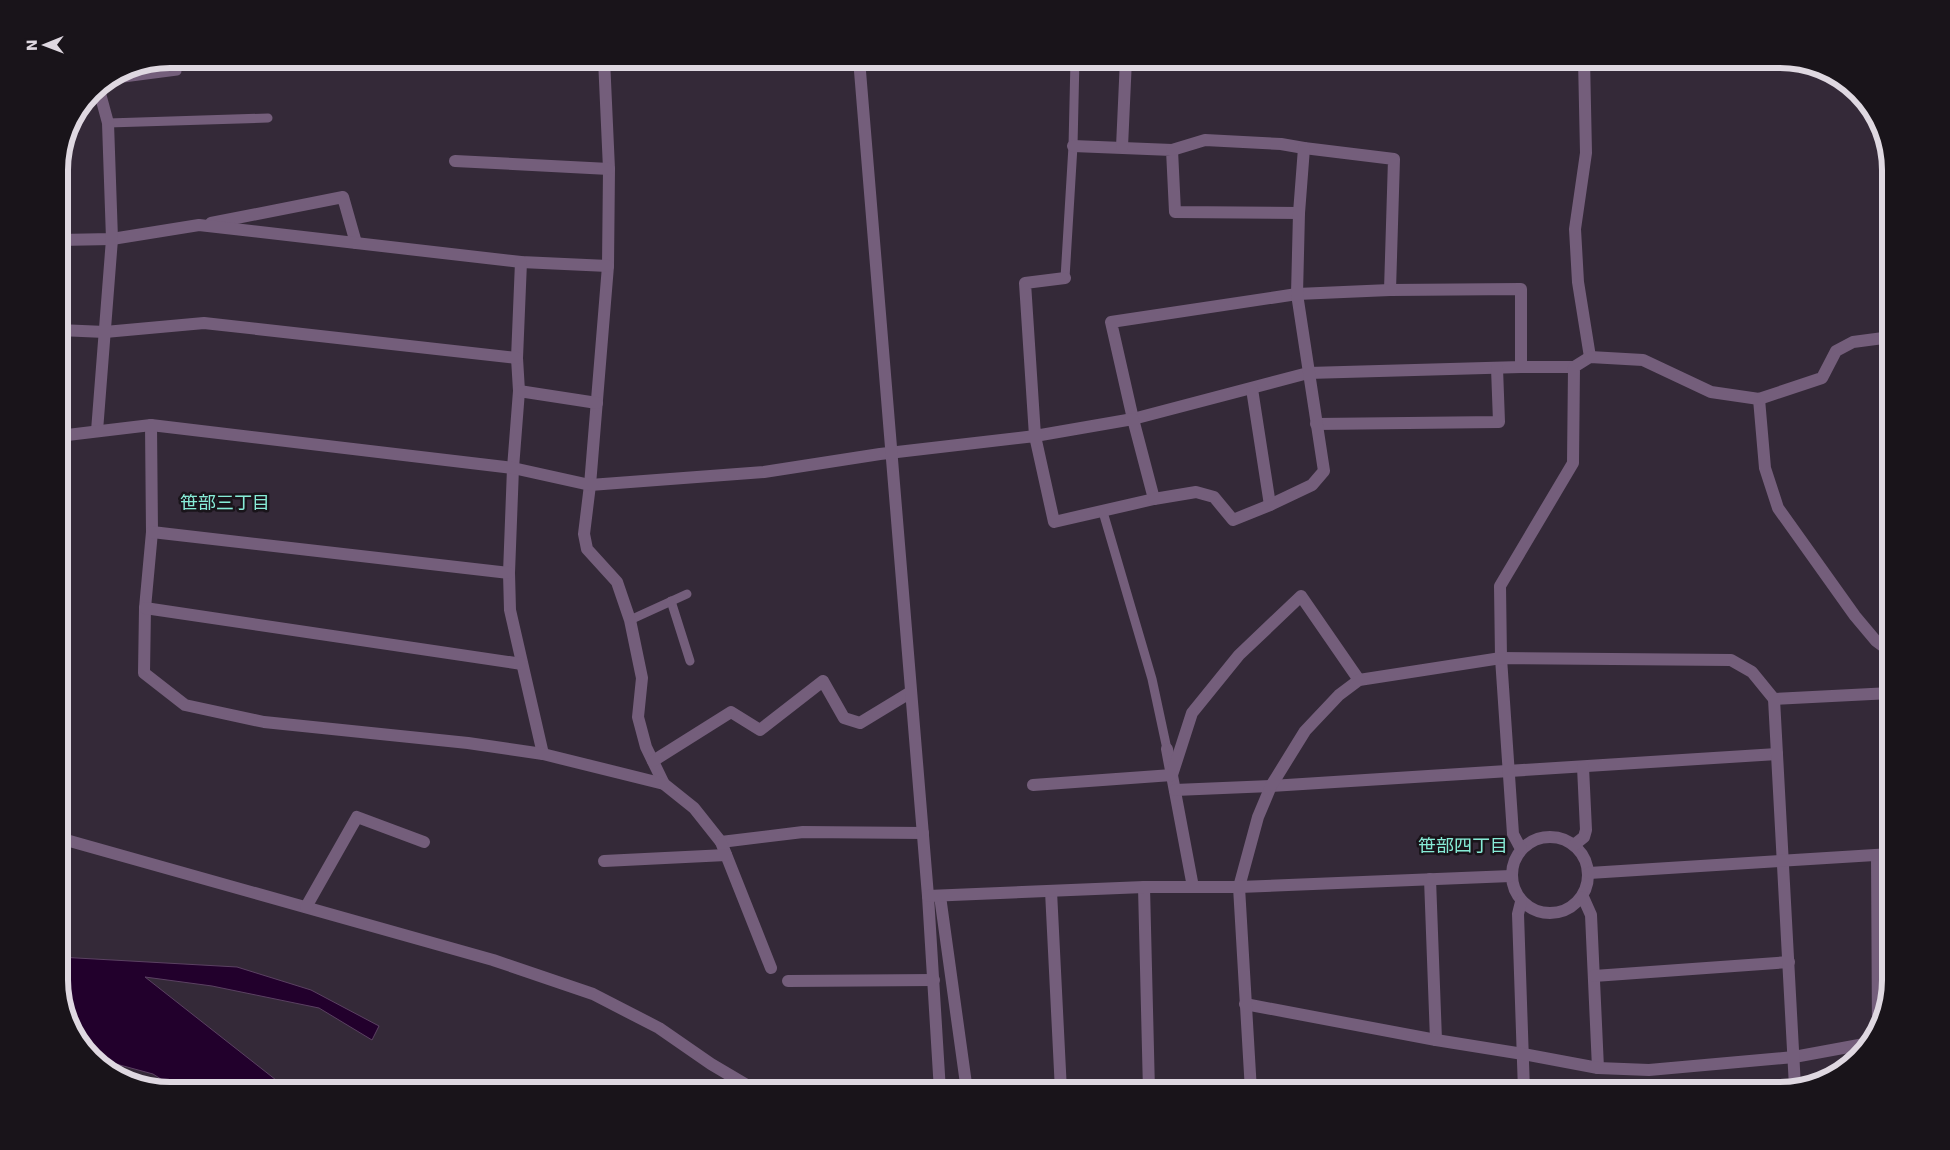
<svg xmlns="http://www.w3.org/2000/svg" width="1950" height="1150" viewBox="0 0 1950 1150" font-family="'DejaVu Sans','Noto Sans JP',sans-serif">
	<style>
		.water { fill: #22002c; stroke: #5b4162 }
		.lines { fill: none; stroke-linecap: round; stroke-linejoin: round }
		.service { stroke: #745e7b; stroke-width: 9 }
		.minor { stroke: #745e7b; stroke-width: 12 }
		.tertiary { stroke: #745e7b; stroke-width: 12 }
		.labels { text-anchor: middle; stroke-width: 5; stroke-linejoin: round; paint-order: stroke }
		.neighbourhood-label { font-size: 18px; fill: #87ecd7; stroke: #19141a }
		.rim { fill: none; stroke: #dfd8e1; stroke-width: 6 }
	</style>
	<rect width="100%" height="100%" fill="#342938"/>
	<path class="water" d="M59 957 237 967 311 990 379 1026 372 1040 319 1008 212 986 145 977 290 1091H180L153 1074 94 1058 77 1042 59 988Z"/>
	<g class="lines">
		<g class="service">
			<path d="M108 80 177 71"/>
			<path d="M108 123 268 118"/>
			<path d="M1065 278 1073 146 1075 59"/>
			<path d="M1103 512 1152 679 1167 749"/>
			<path d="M671 601 690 661"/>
			<path d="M630 620 687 594"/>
		</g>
		<g class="minor">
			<path d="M251 59V61L276 59"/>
			<path d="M604 59 609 169 608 266 590 485 584 534 587 549 617 582 630 620 642 678 638 717 646 747 664 784"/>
			<path d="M1584 59 1586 153 1575 229 1578 282 1590 357"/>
			<path d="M1073 146 1172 150 1175 212 1299 213"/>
			<path d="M1122 147 1126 59"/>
			<path d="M1172 150 1205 140 1281 144 1304 148 1394 159 1390 290"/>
			<path d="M455 161 609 169"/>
			<path d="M211 223 343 197 356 243"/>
			<path d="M59 240 112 239 199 225 521 262 608 266"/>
			<path d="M521 262 517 358 519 391 513 468 509 573 510 610 543 754"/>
			<path d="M59 330 105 332 204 323 517 358"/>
			<path d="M1521 367V289L1390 290 1297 294 1111 322 1133 419 1308 373 1521 367H1574"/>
			<path d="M1252 389 1270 505"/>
			<path d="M519 391 597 403"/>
			<path d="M1759 399 1765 468 1778 508 1855 616 1876 641 1891 652"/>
			<path d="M1316 424 1499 422 1497 368"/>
			<path d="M151 425 152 532 145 608 144 673 185 705 264 722 468 743 543 754 664 784 694 808 721 842 803 832 923 833"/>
			<path d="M97 431 112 239 108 123 98 86"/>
			<path d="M59 436 151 425 513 468 590 485 764 472 880 454 1035 436 1133 419 1154 499 1054 522 1035 436 1025 283 1065 278"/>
			<path d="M1154 499 1196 492 1214 497 1233 520 1270 505 1312 485 1324 471 1297 294 1299 213 1304 148"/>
			<path d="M152 532 509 573"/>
			<path d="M145 608 522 664"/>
			<path d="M1774 699 1891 693"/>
			<path d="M1167 749 1193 887"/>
			<path d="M653 761 731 712 760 730 823 681 844 718 860 723 911 692"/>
			<path d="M1033 785 1172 775 1192 713 1239 655 1301 596 1359 680"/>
			<path d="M1175 790 1271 786 1777 754"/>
			<circle cx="1550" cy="875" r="38"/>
			<path d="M59 838 493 960 593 994 659 1028 711 1064 755 1090 760 1091"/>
			<path d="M721 842 771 968"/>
			<path d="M1574 845 1584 837 1586 830 1583 767"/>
			<path d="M1521 849 1513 834 1501 658 1500 586 1573 463 1574 367 1590 357 1643 360 1711 392 1759 399 1822 378 1836 351 1853 342 1891 337"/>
			<path d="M1877 855 1878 1032"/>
			<path d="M604 861 726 855"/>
			<path d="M1430 879 1436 1040"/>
			<path d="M1144 887 1149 1091"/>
			<path d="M1051 891 1061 1091"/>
			<path d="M940 896 967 1091"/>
			<path d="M1583 897 1591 915 1598 1068"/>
			<path d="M1521 902 1518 914 1524 1091"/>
			<path d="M306 907 357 817 424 842"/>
			<path d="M1594 976 1789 962"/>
			<path d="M788 981 934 980"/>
			<path d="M1245 1004 1436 1040 1523 1054 1598 1068 1649 1070 1794 1057 1870 1043"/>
			<path d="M1060 1088 1095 1091"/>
			<path d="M1251 1091 1239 887 1258 817 1271 786 1305 731 1339 695 1359 680 1501 658 1731 660 1752 672 1774 699 1795 1087"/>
		</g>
		<g class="tertiary">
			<path d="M859 59 928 896 940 1091"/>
			<path d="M1589 873 1891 854"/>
			<path d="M928 896 1144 887H1239L1511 876"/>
		</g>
	</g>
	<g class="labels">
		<g class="neighbourhood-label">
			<text x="225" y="509">笹部三丁目</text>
			<text x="1463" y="852">笹部四丁目</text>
		</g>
	</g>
	<path d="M0 0H1950V1150H0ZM170 68H1780A102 102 0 0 1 1882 170V980A102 102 0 0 1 1780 1082H170A102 102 0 0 1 68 980V170A102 102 0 0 1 170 68Z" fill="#19141a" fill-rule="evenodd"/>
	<path class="rim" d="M170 68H1780A102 102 0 0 1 1882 170V980A102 102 0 0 1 1780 1082H170A102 102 0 0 1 68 980V170A102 102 0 0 1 170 68Z"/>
	<g transform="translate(45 45) rotate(269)" stroke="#19141a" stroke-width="4" paint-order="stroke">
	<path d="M0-4L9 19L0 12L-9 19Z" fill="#dfd8e1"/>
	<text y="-8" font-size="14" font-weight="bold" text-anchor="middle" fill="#dfd8e1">N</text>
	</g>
</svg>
